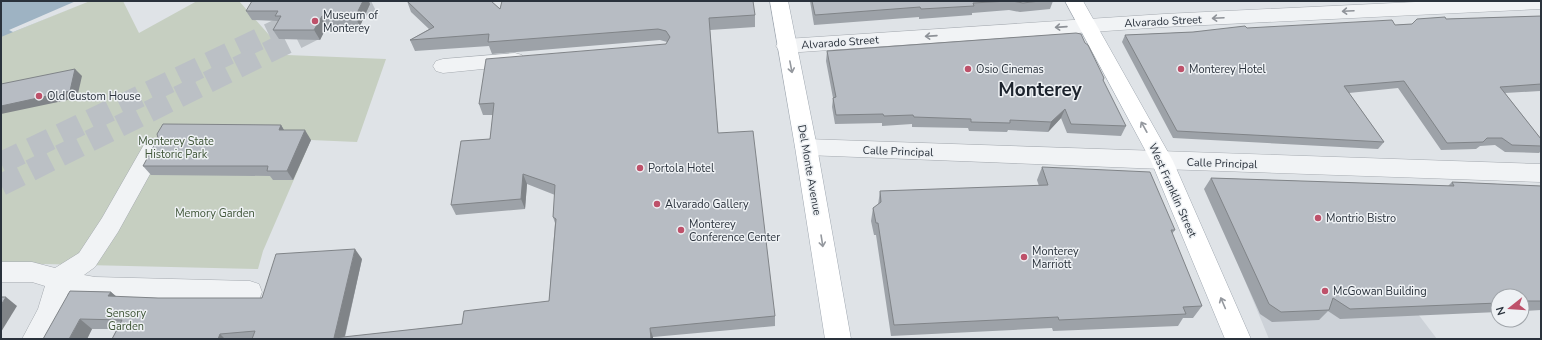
<svg xmlns="http://www.w3.org/2000/svg" width="1542" height="340" viewBox="0 0 1542 340" font-family="'Nunito Sans',sans-serif">
	<style>
		.built { fill: #cdd2d8 }
		.green { fill: #c6cfc1 }
		.water { fill: #9eb3c3 }
		.pier { fill: #dfe3e7 }
		.lines { fill: none; stroke-linecap: round; stroke-linejoin: round }
		.major-tunnel { stroke: #bbc0c5; stroke-width: 22; stroke-dasharray: 22 11; stroke-linecap: butt }
		.minor-casing { stroke: #a5aab0; stroke-width: 1 }
		.major-casing { stroke: #a0a8b1; stroke-width: 1 }
		.minor { fill: #f1f3f5; fill-rule: evenodd }
		.major { fill: #fff; fill-rule: evenodd }
		.wall { fill: #9da2a8 }
		.shaded-wall { fill: #808488 }
		.building { fill: #b7bcc3; stroke: #808488 }
		.oneway { stroke: #8e9298 }
		.oneway2 { stroke: #94989e }
		.poi-dot { fill: #be516a; stroke: #eef1f4; stroke-width: 1.5 }
		.labels { text-anchor: middle; stroke-width: 3; stroke-linejoin: round; paint-order: stroke }
		.poi-label { font-size: 11px; fill: #2a323c; stroke: #eef1f4; text-anchor: start }
		.street-label { font-size: 11px; fill: #2a323c; stroke: #eef1f4 }
		.park-label { font-size: 11px; fill: #405639; stroke: #eef1f4 }
		.town-label { font-size: 19px; font-weight: bold; fill: #1c232d; stroke: #eef1f4 }
	</style>
	<rect width="100%" height="100%" fill="#dfe3e7"/>
	<path class="built" d="M1292 268 1418 314 1437 339H1269L1240 269Z"/>
	<path class="green" d="M1 1H123L139 33 197 1H239L287 55 386 59 357 142 311 140 263 251 258 269 1 263Z"/>
	<path class="water" d="M1 1H88L1 37Z"/>
	<path class="pier" d="M76 1H90L13 32 9 30Z"/>
	<g class="lines">
		<g class="major-tunnel">
			<path d="M1 163 301 19"/>
			<path d="M1 185 371 1"/>
		</g>
		<defs>
			<g id="minor">
				<path d="M1436 1H1541V9L1164 27 786 53 779 51 776 46 779 41 786 39 1164 14Z"/>
				<path d="M515 53 522 55 525 60 522 65 443 73 436 71 433 66 436 61 443 59Z"/>
				<path d="M154 139 162 141 165 147 118 232 95 267 84 275 95 277 250 281 259 284 262 292 259 300 250 303 95 299 68 293 63 311 48 339H22L38 309 45 286 32 282H1V262H32L55 268 79 253 102 218 146 141Z"/>
				<path d="M806 139 1541 164V182L1162 169 806 155 798 153 795 147 798 141Z"/>
			</g>
			<g id="major">
				<path d="M770 1H788L817 147 851 339H825L795 147Z"/>
				<path d="M1065 1H1083L1173 161 1251 339H1225L1151 161Z"/>
			</g>
		</defs>
		<use href="#minor" class="minor-casing"/>
		<use href="#major" class="major-casing"/>
		<use href="#minor" class="minor"/>
		<use href="#major" class="major"/>
	</g>
	<g class="wall">
		<path d="M407 1H491L500 9 755 15V27L710 30 718 133 775 316V326L653 337V339H112L117 329H92L87 339 70 291 111 292 116 297 158 298H262L362 259 345 337 462 324 549 301 555 223 553 217 555 195 527 184 525 209 456 215 451 205 490 139 493 115H483L479 104 666 44 667 42 660 40 492 54 489 46 415 51 410 40 429 29 411 12Z"/>
		<path d="M810 1H1053L1050 9 1020 12 1009 10 972 13V15L919 19V17L814 25Z"/>
		<path d="M370 4 360 26H327L320 40 279 39 273 30 278 21 252 20 246 11Z"/>
		<path d="M1541 16V92L1540 91 1505 93 1541 139V151L1539 153 1505 152 1495 145 1480 146 1476 149 1441 150 1398 88 1349 93 1384 142 1378 149 1173 138 1122 42 1125 35 1193 32 1247 28 1395 25 1412 24 1446 19Z"/>
		<path d="M1085 43 1104 78 1103 81 1126 126 1121 136 1067 133 1061 118 1048 132 1008 130 1007 132 969 131 968 128 912 127V124L882 126V123L835 124 832 107 833 98 826 61 827 51Z"/>
		<path d="M281 125 284 130 311 140 293 180H273L270 176 151 175 143 166Z"/>
		<path d="M1042 167 1175 230 1172 234 1202 306 1193 318H1183L1178 326 1053 331 1052 328 891 336 876 235H874L871 221 873 208 878 205 880 191 1039 186 1037 180Z"/>
		<path d="M1211 178 1448 186 1452 182 1541 186V310L1522 311V296H1498V312L1340 319 1328 311 1319 320 1272 322 1260 314 1204 189Z"/>
	</g>
	<g class="shaded-wall">
		<path d="M362 1H369L370 4 360 26 355 17Z"/>
		<path d="M322 16 327 26 320 40 314 30Z"/>
		<path d="M75 69 82 76 77 98 1 114V106Z"/>
		<path d="M1065 109 1061 118 1048 132 1051 122Z"/>
		<path d="M281 125 287 135 279 130Z"/>
		<path d="M305 130 311 140 293 180 287 171Z"/>
		<path d="M523 174 527 184 525 209 521 199Z"/>
		<path d="M355 249 362 259 344 339 334 338Z"/>
		<path d="M111 292 123 302 108 296Z"/>
		<path d="M6 297 17 306 1 332V305Z"/>
		<path d="M80 319 92 329 87 339H69Z"/>
		<path d="M650 328 653 337V339H651Z"/>
		<path d="M220 334 225 339H218Z"/>
	</g>
	<g class="building">
		<path d="M252 1H363L355 17 322 16 314 30H273L281 16H275L278 11H246Z"/>
		<path d="M407 1H491L500 9 502 1H753L755 15 709 18 718 133 753 131 775 316 650 328 651 339H252L255 331 220 334 218 339H112L122 320 80 319 69 339H43L70 291 111 292 108 296 158 298H262L276 254 355 249 334 338 462 324 464 311 549 301 556 219 553 217 555 185 523 174 521 199 451 205 461 141 490 139 494 103 479 104 486 59 666 44 670 37 666 31 658 29 488 42 489 34 410 40 434 27Z"/>
		<path d="M812 1H1009L973 3 974 6 921 9 920 7 815 15Z"/>
		<path d="M1012 1H1040L1023 3Z"/>
		<path d="M1541 16V84L1500 87 1541 139V146L1512 145 1502 138H1487L1483 142 1447 143 1404 81 1344 86 1384 142 1177 131 1125 35 1193 32 1245 26 1247 28 1392 20 1395 25 1412 24 1417 19 1445 17 1446 19Z"/>
		<path d="M1076 33 1081 34 1085 43 1088 45 1104 78 1103 80 1126 126 1071 124 1065 109 1051 122 1010 120V123L971 122V119L914 117 913 115 884 116 883 114 836 115 833 98 836 97 827 51Z"/>
		<path d="M75 69 70 91 1 106V84Z"/>
		<path d="M163 124 281 125 279 130H305L287 171H267L268 166H143L158 138 157 134Z"/>
		<path d="M1042 167 1150 172 1175 230H1171L1202 306 1183 307 1186 314 1059 320 1058 317 894 325 878 223H876L873 208 881 202 880 191 1048 185Z"/>
		<path d="M1211 178 1454 186 1452 182 1541 186V301H1522V296H1498V303L1350 309 1333 298 1329 310 1281 312 1269 304Z"/>
		<path d="M1 297H6L1 305Z"/>
	</g>
	<defs><path id="oneway-shaft" d="M-6 0H5M1.5-3L5.5 0L1.5 3" fill="none" stroke-width="1.6" stroke-linecap="round" stroke-linejoin="round"/></defs>
	<g class="oneway">
		<use href="#oneway-shaft" transform="translate(1348 11) rotate(177)"/>
		<use href="#oneway-shaft" transform="translate(1218 18) rotate(177)"/>
		<use href="#oneway-shaft" transform="translate(1061 27) rotate(176)"/>
		<use href="#oneway-shaft" transform="translate(931 36) rotate(176)"/>
	</g>
	<g class="oneway2">
		<use href="#oneway-shaft" transform="translate(791 67) rotate(79)"/>
		<use href="#oneway-shaft" transform="translate(1144 127) rotate(-119)"/>
		<use href="#oneway-shaft" transform="translate(822 241) rotate(81)"/>
		<use href="#oneway-shaft" transform="translate(1223 303) rotate(-113)"/>
	</g>
	<g class="poi-dot">
		<circle cx="315" cy="21" r="4"/>
		<circle cx="968" cy="69" r="4"/>
		<circle cx="1181" cy="69" r="4"/>
		<circle cx="39" cy="96" r="4"/>
		<circle cx="640" cy="168" r="4"/>
		<circle cx="657" cy="204" r="4"/>
		<circle cx="1318" cy="218" r="4"/>
		<circle cx="681" cy="230" r="4"/>
		<circle cx="1024" cy="257" r="4"/>
		<circle cx="1325" cy="291" r="4"/>
	</g>
	<g class="labels">
		<g class="poi-label">
			<text x="323" y="19">Museum of<tspan x="323" dy="13">Monterey</tspan></text>
			<text x="976" y="73">Osio Cinemas</text>
			<text x="1189" y="73">Monterey Hotel</text>
			<text x="47" y="100">Old Custom House</text>
			<text x="648" y="172">Portola Hotel</text>
			<text x="665" y="208">Alvarado Gallery</text>
			<text x="1326" y="222">Montrio Bistro</text>
			<text x="689" y="228">Monterey<tspan x="689" dy="13">Conference Center</tspan></text>
			<text x="1032" y="255">Monterey<tspan x="1032" dy="13">Marriott</tspan></text>
			<text x="1333" y="295">McGowan Building</text>
		</g>
		<g class="street-label">
			<text transform="translate(1163 21) rotate(-3)" y="4">Alvarado Street</text>
			<text transform="translate(840 42) rotate(-4)" y="4">Alvarado Street</text>
			<text transform="translate(898 151) rotate(2)" y="4">Calle Principal</text>
			<text transform="translate(1222 163) rotate(2)" y="4">Calle Principal</text>
			<text transform="translate(810 170) rotate(80)" y="4">Del Monte Avenue</text>
			<text transform="translate(1173 190) rotate(66)" y="4">West Franklin Street</text>
		</g>
		<g class="park-label">
			<text x="176" y="145">Monterey State<tspan x="176" dy="13">Historic Park</tspan></text>
			<text x="215" y="217">Memory Garden</text>
			<text x="126" y="317">Sensory<tspan x="126" dy="13">Garden</tspan></text>
		</g>
		<g class="town-label">
			<text x="1040" y="96">Monterey</text>
		</g>
	</g>
	<rect width="1542" height="340" fill="none" stroke="#2a323c" stroke-width="4"/>
	<g transform="translate(1510 308) rotate(253)"><circle r="19" fill="#eef1f4" stroke="#a0a5aa"/>
	<path d="M0-3L7 15L0 10L-7 15Z" fill="#be516a"/>
	<text y="-6" font-size="11" font-weight="bold" text-anchor="middle" fill="#2a323c">N</text>
	</g>
</svg>
